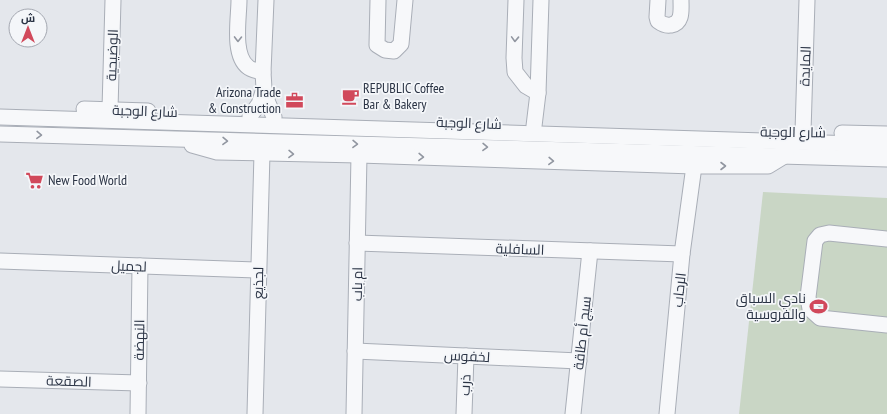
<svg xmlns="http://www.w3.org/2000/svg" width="887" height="414" viewBox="0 0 887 414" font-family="'PT Sans Narrow',Cairo,sans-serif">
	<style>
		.green { fill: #c9d6c5 }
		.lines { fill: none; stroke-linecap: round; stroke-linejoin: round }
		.minor-casing { stroke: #a9aeb7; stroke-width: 17 }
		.minor { stroke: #f7f8fa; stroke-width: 15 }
		.oneway { stroke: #9196a0 }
		.labels { text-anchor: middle; stroke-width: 3.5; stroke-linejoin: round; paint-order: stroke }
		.street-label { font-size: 14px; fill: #2b3445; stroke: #f4f6f9 }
		.poi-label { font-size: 14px; fill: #2b3445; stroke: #f4f6f9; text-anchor: start }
	</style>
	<rect width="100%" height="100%" fill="#e4e7ec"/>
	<path class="green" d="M763 192 887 198V414H739Z"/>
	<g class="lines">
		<defs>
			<g id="minor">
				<path d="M239 0C239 18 232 55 248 67 251 70 258 71 263 72"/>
				<path d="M266 0 263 72 264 89 268 103 274 117"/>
				<path d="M378 0 377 45 385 50 394 51 401 44 405 0"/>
				<path d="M516 0 514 58 515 72 526 86 538 93"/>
				<path d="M658 0 657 17 658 21C662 24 666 26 671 25 683 23 681 10 681 0"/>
				<path d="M84 109 148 111"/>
				<path d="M110 109 113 0"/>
				<path d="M250 116 259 104 264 89"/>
				<path d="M0 117 887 145"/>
				<path d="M534 126 538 93 541 0"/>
				<path d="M803 132 807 0"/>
				<path d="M842 133 887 134"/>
				<path d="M0 134 887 159"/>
				<path d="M192 145 217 152 359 155 694 166H768L786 155"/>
				<path d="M887 239 829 233 820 235 815 241 808 297 810 309 820 318 887 325"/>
				<path d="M357 243 682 254"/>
				<path d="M0 261 258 270"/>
				<path d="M355 351 579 361"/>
				<path d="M0 379 139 383"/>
				<path d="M138 414 140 266"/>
				<path d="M255 414 262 153"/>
				<path d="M354 414 359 155"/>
				<path d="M464 414 466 356"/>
				<path d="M573 414 590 251"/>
				<path d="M667 414 682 254 694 166"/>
			</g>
		</defs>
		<use href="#minor" class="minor-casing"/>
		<use href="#minor" class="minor"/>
	</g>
	<defs><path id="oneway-chevron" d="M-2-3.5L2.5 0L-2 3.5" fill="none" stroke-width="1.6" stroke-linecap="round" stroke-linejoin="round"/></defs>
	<g class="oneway">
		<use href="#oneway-chevron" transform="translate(238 39) rotate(91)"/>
		<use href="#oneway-chevron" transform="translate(515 39) rotate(92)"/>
		<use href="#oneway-chevron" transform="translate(39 135) rotate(2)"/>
		<use href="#oneway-chevron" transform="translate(225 141) rotate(1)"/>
		<use href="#oneway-chevron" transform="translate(355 144) rotate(1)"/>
		<use href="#oneway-chevron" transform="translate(485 147) rotate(1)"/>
		<use href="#oneway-chevron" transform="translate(291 154) rotate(1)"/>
		<use href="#oneway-chevron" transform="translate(421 157) rotate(2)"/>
		<use href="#oneway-chevron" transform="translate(551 161) rotate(2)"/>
		<use href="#oneway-chevron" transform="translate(723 166)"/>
	</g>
	<defs>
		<symbol id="cafe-bare" viewBox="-9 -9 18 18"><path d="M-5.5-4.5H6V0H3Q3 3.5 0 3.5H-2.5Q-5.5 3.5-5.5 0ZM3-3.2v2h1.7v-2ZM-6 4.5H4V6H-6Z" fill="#d1495b" stroke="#f4f6f9" stroke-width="2.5" paint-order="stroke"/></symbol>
		<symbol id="office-bare" viewBox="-9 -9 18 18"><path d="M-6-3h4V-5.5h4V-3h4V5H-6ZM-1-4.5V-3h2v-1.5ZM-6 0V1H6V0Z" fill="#d1495b" stroke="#f4f6f9" stroke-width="2.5" paint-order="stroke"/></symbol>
		<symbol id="supermarket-bare" viewBox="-9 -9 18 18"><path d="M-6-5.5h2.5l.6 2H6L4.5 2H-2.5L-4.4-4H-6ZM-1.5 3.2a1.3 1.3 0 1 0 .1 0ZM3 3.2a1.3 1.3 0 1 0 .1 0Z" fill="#d1495b" stroke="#f4f6f9" stroke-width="2.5" paint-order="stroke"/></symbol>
		<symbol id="stadium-bare" viewBox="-9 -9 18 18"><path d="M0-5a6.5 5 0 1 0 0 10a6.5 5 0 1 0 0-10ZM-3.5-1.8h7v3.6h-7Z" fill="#d1495b" stroke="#f4f6f9" stroke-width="2.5" paint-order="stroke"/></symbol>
	</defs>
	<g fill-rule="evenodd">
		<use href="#cafe-bare" x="338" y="84" width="25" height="25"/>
		<use href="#office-bare" x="282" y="88" width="25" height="25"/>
		<use href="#supermarket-bare" x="22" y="168" width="25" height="25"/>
		<use href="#stadium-bare" x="806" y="294" width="25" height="25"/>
	</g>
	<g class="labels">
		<g class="street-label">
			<text transform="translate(112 55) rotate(-88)" y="5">الوضيحية</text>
			<text transform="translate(805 66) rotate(-88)" y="5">المايدة</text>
			<text transform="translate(145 111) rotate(2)" y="5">شارع الوجبة</text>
			<text transform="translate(469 123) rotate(2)" y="5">شارع الوجبة</text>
			<text transform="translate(793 132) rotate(1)" y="5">شارع الوجبة</text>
			<text transform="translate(520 249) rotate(2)" y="5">السافلية</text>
			<text transform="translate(129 266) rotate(2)" y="5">لجميل</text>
			<text transform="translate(258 283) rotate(-89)" y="5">لجذيع</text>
			<text transform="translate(357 284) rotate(-89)" y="5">ام باب</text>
			<text transform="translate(679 290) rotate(-84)" y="5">الرحاب</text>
			<text transform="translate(582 333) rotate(-84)" y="5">سيج أم طاقة</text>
			<text transform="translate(139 340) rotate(-89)" y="5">النهضة</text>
			<text transform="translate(467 356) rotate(3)" y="5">لخفوس</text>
			<text transform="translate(69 381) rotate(2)" y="5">الصقعة</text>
			<text transform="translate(465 385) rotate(-88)" y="5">ذرب</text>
		</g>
		<g class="poi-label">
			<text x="363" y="93">REPUBLIC Coffee<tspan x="363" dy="16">Bar &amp; Bakery</tspan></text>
			<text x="281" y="97" text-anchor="end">Arizona Trade<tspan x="281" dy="16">&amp; Construction</tspan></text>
			<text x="48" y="185">New Food World</text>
			<text x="806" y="303" text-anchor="end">نادي السباق<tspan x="806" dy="16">والفروسية</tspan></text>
		</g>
	</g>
	<g transform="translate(28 28)"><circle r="19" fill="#f4f6f9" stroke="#a4a8b1"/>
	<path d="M0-3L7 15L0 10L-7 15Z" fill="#d1495b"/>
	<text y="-6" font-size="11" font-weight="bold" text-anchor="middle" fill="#2b3445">ش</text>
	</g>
</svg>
